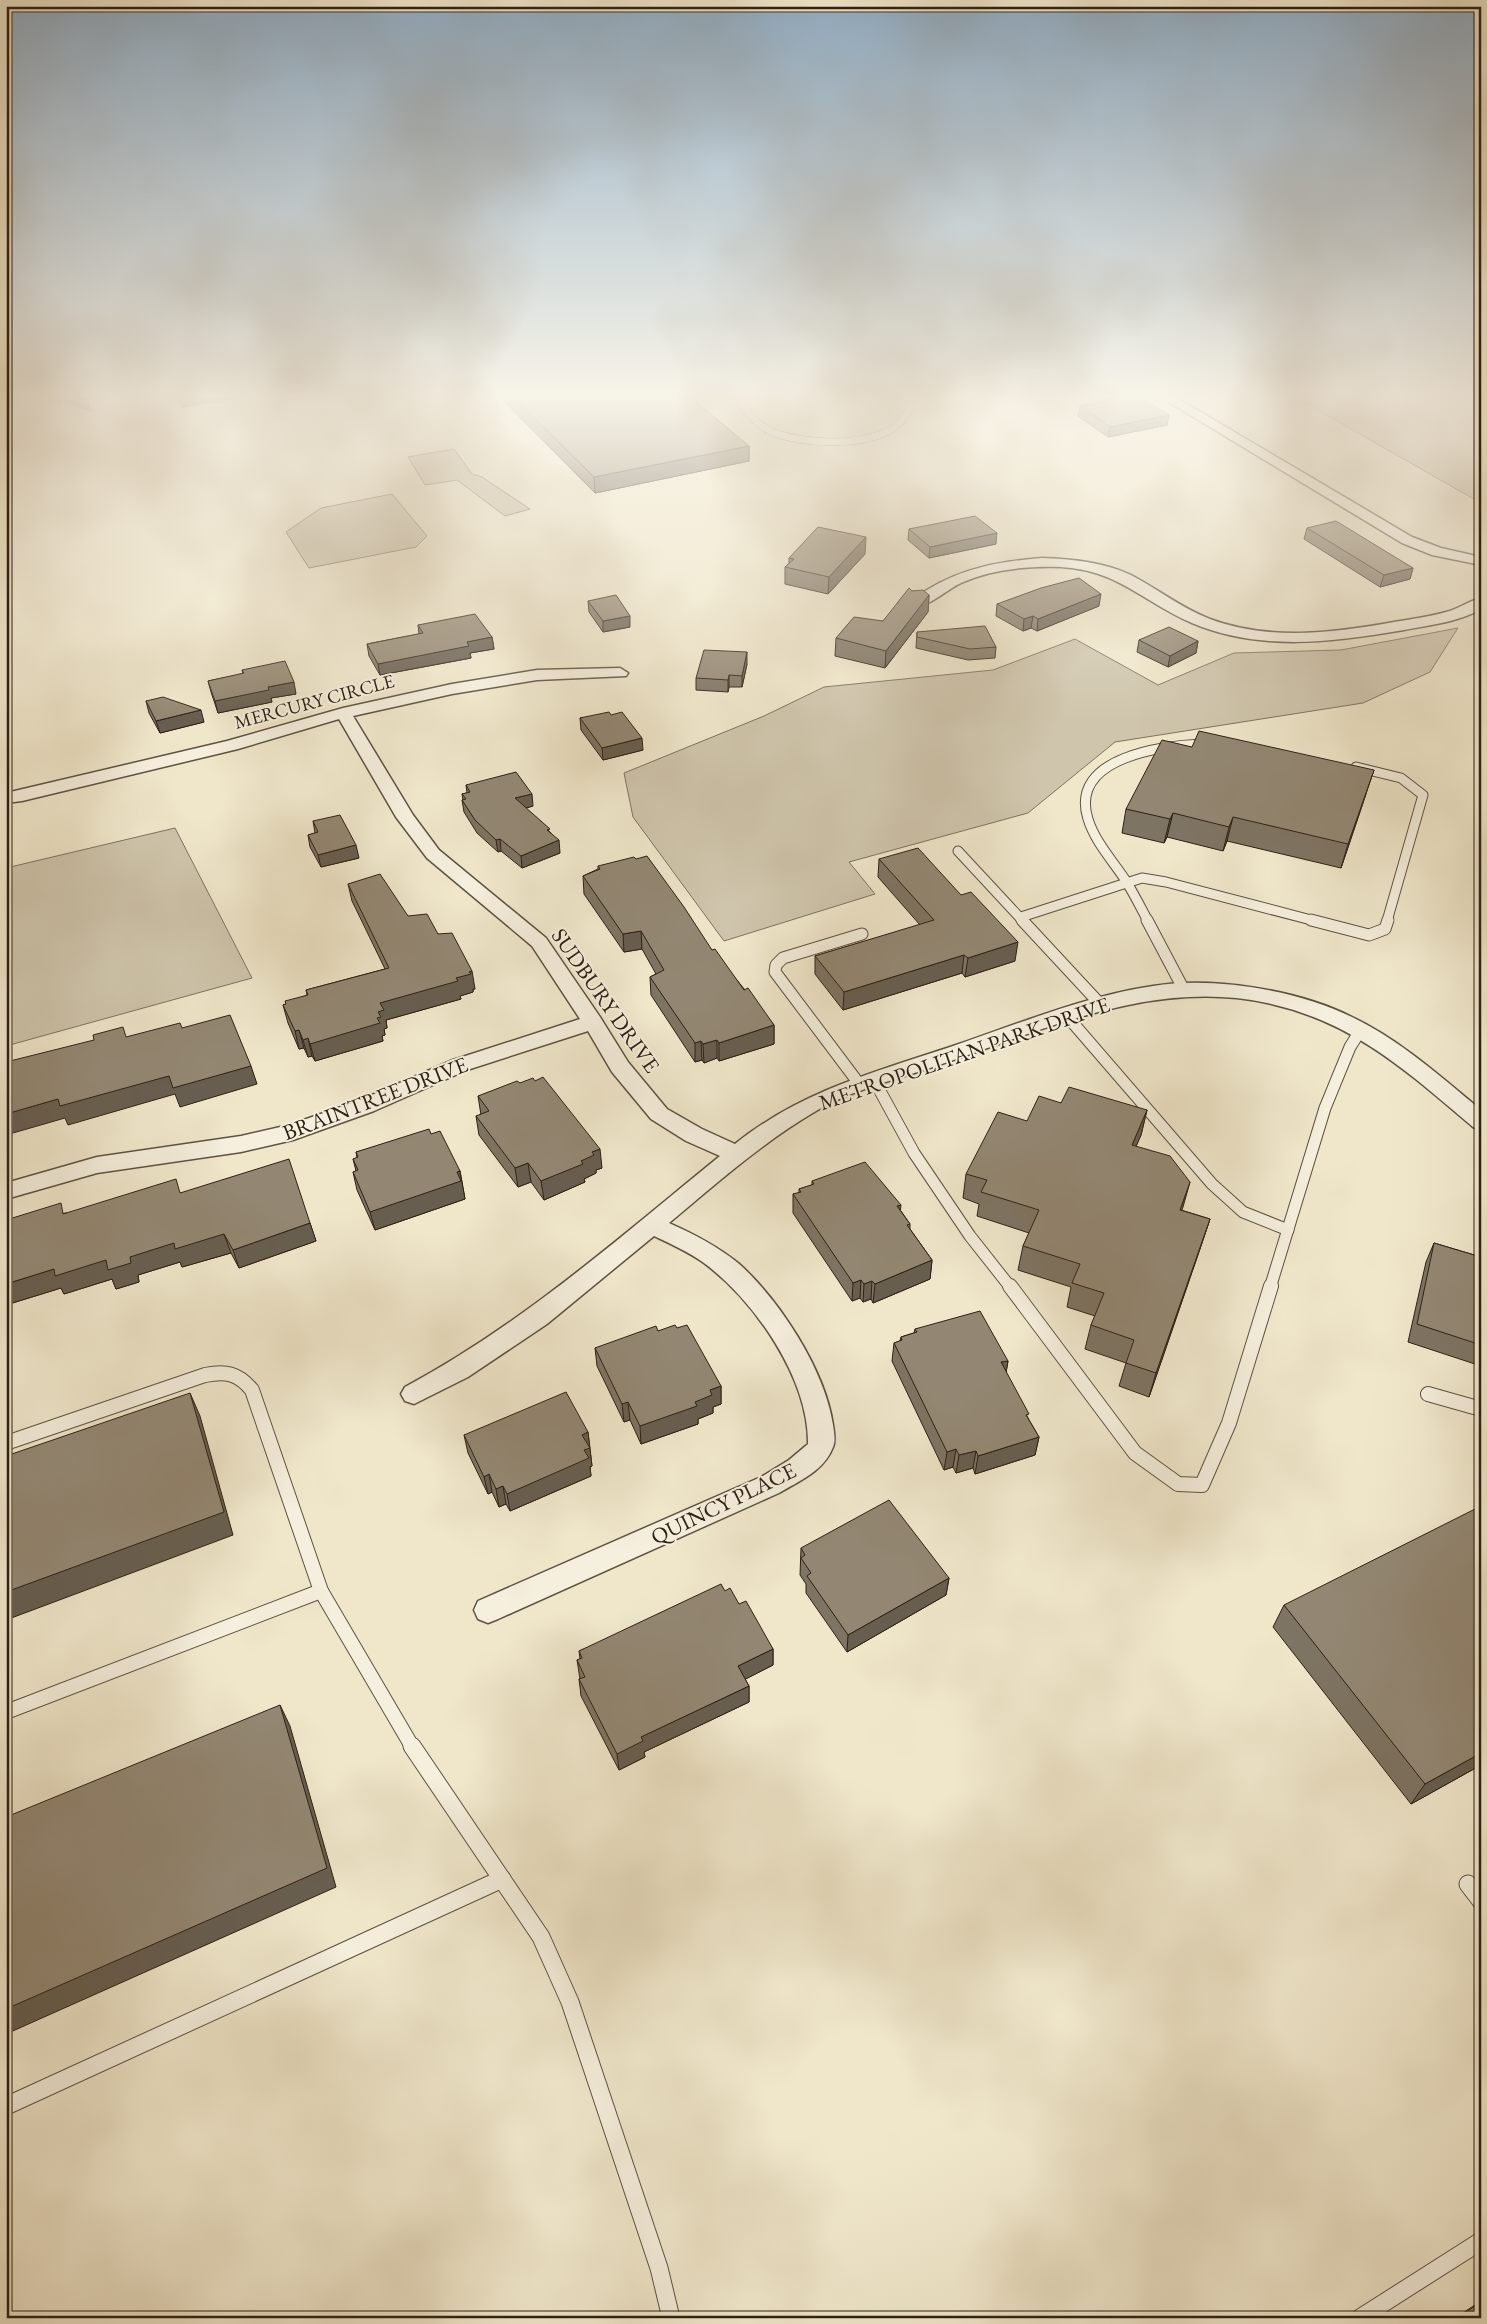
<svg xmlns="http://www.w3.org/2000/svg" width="1487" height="2324" viewBox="0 0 1487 2324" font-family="'EB Garamond',serif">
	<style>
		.green { fill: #cfc5ac; stroke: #7e7260 }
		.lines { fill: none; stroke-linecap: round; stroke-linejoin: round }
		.lane-far4-casing { stroke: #5e5242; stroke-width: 8 }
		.lane-far3-casing { stroke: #5e5242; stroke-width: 11 }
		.lane-far2-casing { stroke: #5e5242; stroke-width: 13 }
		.lane-far1-casing { stroke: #5e5242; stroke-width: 16 }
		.lane-casing { stroke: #5e5242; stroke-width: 19 }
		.street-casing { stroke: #5e5242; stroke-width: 3 }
		.lane-far4 { stroke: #f5efdd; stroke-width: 7 }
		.lane-far3 { stroke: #f5efdd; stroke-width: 9 }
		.lane-far2 { stroke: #f5efdd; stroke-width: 11 }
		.lane-far1 { stroke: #f5efdd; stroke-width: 14 }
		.lane { stroke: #f5efdd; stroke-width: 17 }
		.street { fill: #f5efdd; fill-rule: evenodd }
		.wall { fill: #7e7463; stroke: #2e2014 }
		.shaded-wall { fill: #675e50; stroke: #2e2014 }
		.building { fill: #938773; stroke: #2e2014 }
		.labels { text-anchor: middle; stroke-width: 4; stroke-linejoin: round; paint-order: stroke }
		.far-street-label { font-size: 19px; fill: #2e2014; stroke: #f5efdd }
		.street-label { font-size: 22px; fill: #2e2014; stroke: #f5efdd }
	</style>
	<rect width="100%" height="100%" fill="#f0e7cb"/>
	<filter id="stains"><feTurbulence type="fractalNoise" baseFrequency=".004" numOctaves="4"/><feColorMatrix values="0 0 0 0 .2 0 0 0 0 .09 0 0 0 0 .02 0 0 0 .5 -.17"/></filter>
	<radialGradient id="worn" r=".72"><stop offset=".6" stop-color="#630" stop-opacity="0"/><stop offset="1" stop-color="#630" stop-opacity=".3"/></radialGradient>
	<g class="green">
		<path d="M1291 395H1481V503Z"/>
		<path d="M454 449 472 474 482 477 530 509 505 516 457 480 425 485 408 457Z"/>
		<path d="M392 494 427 536 416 547 309 568 286 532 321 508Z"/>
		<path d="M1458 628 1430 672 1363 703 1115 742 1028 813 849 862 875 894 724 941 633 817 624 773 764 716 824 687 993 670 1075 639 1158 685 1234 653 1341 650Z"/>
		<path d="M175 828 252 978 6 1046V868Z"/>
	</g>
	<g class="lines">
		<defs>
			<path id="lane-far4" d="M746 395 742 405C750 416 758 425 770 431 802 445 869 448 897 425 903 420 907 413 911 406L905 395"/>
			<g id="lane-far3">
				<path d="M1356 767 1401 778 1423 795 1387 921"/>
				<path d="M958 851 1023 921"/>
				<path d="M1021 917 1142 878 1166 882 1315 921"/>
				<path d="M1148 921C1141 908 1134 894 1126 881 1113 861 1095 842 1088 819 1068 756 1166 745 1207 744"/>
			</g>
			<g id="lane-far2">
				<path d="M1022 920 1101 1005"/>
				<path d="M1147 920 1184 990"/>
				<path d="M1311 920 1369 935 1385 929 1388 920"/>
				<path d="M1066 1015 1212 1184 1243 1212 1288 1230"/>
				<path d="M874 1080 914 1153 970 1236 1011 1288"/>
				<path d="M860 1085 775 972 776 965 783 958 862 934"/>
				<path d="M1270 1288 1325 1108 1350 1047 1360 1031"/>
			</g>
			<g id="lane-far1">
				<path d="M1010 1286 1135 1453 1178 1484 1202 1485 1229 1423 1271 1286"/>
				<path d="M1428 1394 1481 1409"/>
				<path d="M6 1443 205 1375C226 1371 238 1373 252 1390L321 1591 413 1748"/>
				<path d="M6 1712 321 1591"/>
			</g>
			<g id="lane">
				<path d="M412 1746 541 1937 570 2002 659 2268 671 2318"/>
				<path d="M1468 1884 1481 1901"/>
				<path d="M6 2106 502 1879"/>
				<path d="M1360 2318 1481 2241"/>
			</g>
			<g id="street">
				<path d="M1157 395H1172L1412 537 1441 548 1481 557V565L1432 555 1402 543Z"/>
				<path d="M1042 558C1072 559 1103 562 1131 575 1158 589 1181 608 1210 619 1269 641 1333 633 1394 622 1411 619 1429 617 1446 612 1458 609 1469 601 1481 598V609C1459 622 1430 625 1404 630 1333 642 1261 652 1192 623 1143 602 1118 570 1061 567 1028 566 991 569 961 583 947 589 926 610 911 606L908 603C913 597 921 593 927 590 962 568 1002 561 1042 558Z"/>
				<path d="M620 668 628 673 626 676 537 680 452 694 353 716 413 815 439 850 546 938 600 1017 628 1062 667 1109 702 1129 735 1144C801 1091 875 1072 953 1046 1018 1024 1085 996 1153 986 1212 976 1298 990 1352 1017 1400 1040 1440 1076 1481 1110V1130L1473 1127C1409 1073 1353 1021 1267 1003 1154 978 1044 1030 939 1065 899 1079 853 1089 816 1111 763 1142 717 1183 669 1223 694 1234 717 1246 738 1263 779 1299 825 1370 833 1425 834 1432 836 1441 833 1447 824 1471 799 1481 779 1493L498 1619 488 1623 478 1619 474 1610 478 1601 761 1477 789 1460 808 1444C809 1379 755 1301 704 1263 689 1252 671 1244 654 1236L547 1324 468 1377 414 1404 405 1401 401 1394 405 1387C521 1325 619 1238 720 1156L686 1141 651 1119 612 1072 588 1031 467 1070 374 1111 293 1140 241 1152 97 1173 6 1199V1183L97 1157 241 1136 289 1125 358 1101 453 1060 580 1019 532 946 427 858 396 817 339 719 238 749 22 801 6 803V793L227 741 343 708 452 684 537 670Z"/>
			</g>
		</defs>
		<use href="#lane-far4" class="lane-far4-casing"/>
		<use href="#lane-far3" class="lane-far3-casing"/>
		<use href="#lane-far2" class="lane-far2-casing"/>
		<use href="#lane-far1" class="lane-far1-casing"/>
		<use href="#lane" class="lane-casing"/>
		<use href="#street" class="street-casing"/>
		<use href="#lane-far4" class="lane-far4"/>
		<use href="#lane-far3" class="lane-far3"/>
		<use href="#lane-far2" class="lane-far2"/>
		<use href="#lane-far1" class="lane-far1"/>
		<use href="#lane" class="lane"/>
		<use href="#street" class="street"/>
	</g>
	<g class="wall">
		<path d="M48 395H85L88 400 91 411 64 401 60 403 50 399Z"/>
		<path d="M176 395H251L182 407Z"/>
		<path d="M498 395H549L552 397 749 446V461L595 493Z"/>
		<path d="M1080 406 1169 415 1167 425 1108 437 1078 416Z"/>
		<path d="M1307 528 1413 568 1410 579 1380 587 1304 539Z"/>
		<path d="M909 529 996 544 929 558 908 540Z"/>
		<path d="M865 554 828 594 785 584V567L789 563V558Z"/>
		<path d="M912 591 929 595 928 612 885 668 835 656 836 638 883 621Z"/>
		<path d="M588 601 630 627 603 632 589 612Z"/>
		<path d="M997 604 1099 606 1037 631 1031 628 1023 631 996 616Z"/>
		<path d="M418 625 492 637 494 649 470 653 471 658 380 675 369 656 367 644 419 634Z"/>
		<path d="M917 632 996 647 995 658 968 660 916 648Z"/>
		<path d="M1139 640 1198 641 1196 653 1168 667 1137 652Z"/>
		<path d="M747 664 742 687H729L728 692 696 690V678Z"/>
		<path d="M242 670 296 694 271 698 272 702 218 713 211 692 208 681 243 674Z"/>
		<path d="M146 701 204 722 160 733 149 713Z"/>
		<path d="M611 715 643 750 603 760 581 730 580 718Z"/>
		<path d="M466 785 533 806 526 808 551 833 560 853 522 868 501 851 498 852 477 833 464 812 462 800H463L462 794 467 793Z"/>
		<path d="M1366 794 1341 868 1227 841 1223 851 1167 837 1164 843 1122 833 1126 809Z"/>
		<path d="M313 821 359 858 321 867 310 847 308 835 315 833Z"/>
		<path d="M879 859 1015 961 965 977 962 973 843 1010 815 974V956L920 925 878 877Z"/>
		<path d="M598 866 712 950 774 1025V1044L719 1061 717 1058 704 1063 702 1060 695 1062 651 995 650 977 656 974 642 949 624 952 584 894 583 876 598 869Z"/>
		<path d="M348 884 408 916 438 934 475 989H473V992L460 996 461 999 386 1020 387 1028 384 1029 385 1035 382 1036 383 1041 315 1061 312 1056 308 1057 304 1048 299 1049 288 1023 283 1005 307 995 306 990 385 969 352 901Z"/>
		<path d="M478 1096 602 1168 596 1170V1173L584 1179 585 1182 544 1200 531 1182 518 1187 479 1135 476 1116 481 1115Z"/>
		<path d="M1061 1103 1147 1110 1141 1135 1136 1146 1181 1210 1210 1219 1202 1243 1149 1397 1119 1386 1126 1363 1085 1349 1091 1325 1095 1316 1067 1307 1071 1287 1018 1270 1023 1246 1029 1233 977 1216 979 1204 963 1198 966 1174 1027 1121Z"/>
		<path d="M431 1134 460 1171 465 1199 375 1230 357 1190 353 1172 356 1171 353 1159 357 1158 356 1152Z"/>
		<path d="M812 1181 901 1211 910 1224V1229L932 1260 930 1279 873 1303 871 1299 863 1302 860 1298 852 1301 793 1213V1194L799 1193V1189L812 1185Z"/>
		<path d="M66 1213 310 1223 316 1241 239 1268 231 1253 182 1267 180 1262 138 1275 139 1282 116 1289 112 1279 64 1294 61 1288 6 1305V1220Z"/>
		<path d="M1434 1243 1481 1257V1366L1408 1342 1426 1262Z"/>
		<path d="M677 1328 721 1386V1404L713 1407V1413L698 1419V1424L641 1444 630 1420 624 1422 597 1366 595 1348 658 1331Z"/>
		<path d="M915 1329 1008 1361 1006 1372 1028 1418 1039 1437 1035 1455 975 1474 973 1468 956 1473 953 1467 944 1470 892 1361 894 1343 900 1341 901 1337 914 1333Z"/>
		<path d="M588 1432 592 1466 590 1467 591 1476 510 1511 506 1504 499 1507 492 1492 488 1494 468 1453 464 1435Z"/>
		<path d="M801 1548 949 1578 946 1595 847 1652 806 1593V1584L800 1575Z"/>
		<path d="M725 1591 739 1604 773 1649V1665L745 1679 749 1686V1702L644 1752 645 1757 619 1770 581 1696 579 1679H580L577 1660 580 1659 579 1651Z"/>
		<path d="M1284 1605 1481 1765 1411 1804 1273 1627Z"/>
		<path d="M1481 2301V2318H1455Z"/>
	</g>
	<g class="shaded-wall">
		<path d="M57 395H63L64 401 60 403Z"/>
		<path d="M190 395H251L182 407 180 397Z"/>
		<path d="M1169 415 1167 425 1108 437 1110 427Z"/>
		<path d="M749 446V461L595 493 594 477Z"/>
		<path d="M997 533 996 544 929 558 930 547Z"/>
		<path d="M866 537 865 554 828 594 829 577Z"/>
		<path d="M1413 568 1410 579 1380 587 1384 575Z"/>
		<path d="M1101 594 1099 606 1037 631 1038 619Z"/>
		<path d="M929 595 928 612 885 668 886 651Z"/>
		<path d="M630 616V627L603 632V621Z"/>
		<path d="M1033 616 1031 628 1023 631 1024 619Z"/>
		<path d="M492 637 494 649 470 653 471 658 380 675 378 664 467 642Z"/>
		<path d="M1198 641 1196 653 1168 667 1170 656Z"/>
		<path d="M747 652V664L742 687V676Z"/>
		<path d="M729 675V687L728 692V680Z"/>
		<path d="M294 682 296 694 271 698 272 702 218 713 215 701 268 687Z"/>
		<path d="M201 710 204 722 160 733 156 721Z"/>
		<path d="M642 738 643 750 603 760 602 748Z"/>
		<path d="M1374 770 1366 794 1341 868 1348 844Z"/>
		<path d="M532 794 533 806 516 811 515 798Z"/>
		<path d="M1173 813 1167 837 1164 843 1170 819Z"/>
		<path d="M1233 817 1227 841 1223 851 1229 827Z"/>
		<path d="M500 839 501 851 498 852 496 840Z"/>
		<path d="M559 840 560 853 522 868 521 856Z"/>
		<path d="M356 845 359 858 321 867 318 855Z"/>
		<path d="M641 931 642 949 624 952 623 934Z"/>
		<path d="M1018 942 1015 961 965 977 968 958Z"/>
		<path d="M964 955 962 973 843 1010 844 992Z"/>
		<path d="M472 971 475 989H473V992L460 996 461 999 386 1020 387 1028 384 1029 385 1035 382 1036 383 1041 315 1061 310 1044 377 1018 380 1003 456 978Z"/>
		<path d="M774 1025V1044L719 1061V1043Z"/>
		<path d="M299 1030 304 1048 299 1049 295 1031Z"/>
		<path d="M308 1038 312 1056 308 1057 303 1040Z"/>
		<path d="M717 1040V1058L704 1063 703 1044Z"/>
		<path d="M701 1041 702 1060 695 1062V1043Z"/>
		<path d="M251 1066 257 1084 180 1107 175 1094 68 1125 65 1118 6 1135V1114L58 1099 169 1076Z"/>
		<path d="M1147 1110 1141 1135 1126 1170 1132 1145Z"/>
		<path d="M600 1149 602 1168 596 1170V1173L584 1179 585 1182 544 1200 541 1181 581 1161 592 1152Z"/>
		<path d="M528 1163 531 1182 518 1187 515 1168Z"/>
		<path d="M460 1171 465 1199 375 1230 370 1212Z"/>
		<path d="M1190 1182 1183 1207 1173 1234 1180 1210Z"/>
		<path d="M901 1205 899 1223 897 1206Z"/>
		<path d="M1210 1219 1202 1243 1149 1397 1156 1373Z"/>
		<path d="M310 1223 316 1241 239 1268 233 1250Z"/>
		<path d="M224 1234 231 1253 182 1267 180 1262 138 1275 139 1282 116 1289 112 1279 64 1294 61 1288 6 1305V1284L54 1269 106 1260 174 1243Z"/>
		<path d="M932 1260 930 1279 873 1303 875 1284Z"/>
		<path d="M861 1280 860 1298 852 1301 853 1283Z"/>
		<path d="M872 1281 871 1299 863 1302 864 1284Z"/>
		<path d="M1008 1361 1005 1379 1001 1362Z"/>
		<path d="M721 1386V1404L713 1407V1413L698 1419V1424L641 1444 640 1426 695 1402 710 1390Z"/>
		<path d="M190 1393 200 1416 233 1535 6 1620V1592Z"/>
		<path d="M628 1402 630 1420 624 1422 622 1404Z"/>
		<path d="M588 1432 592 1466 590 1467 591 1476 510 1511 507 1494 582 1435Z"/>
		<path d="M1039 1437 1035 1455 975 1474 978 1456Z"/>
		<path d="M956 1449 953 1467 944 1470 947 1452Z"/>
		<path d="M976 1451 973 1468 956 1473 959 1455Z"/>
		<path d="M489 1474 492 1492 488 1494 484 1477Z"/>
		<path d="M503 1486 506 1504 499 1507 496 1489Z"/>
		<path d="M949 1578 946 1595 847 1652 848 1635Z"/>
		<path d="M773 1649V1665L738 1683V1666Z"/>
		<path d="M749 1686V1702L644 1752 645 1757 619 1770 617 1754 641 1737Z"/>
		<path d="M280 1705 290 1726 336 1887 6 2034V2009Z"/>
		<path d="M1481 1753V1765L1411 1804 1425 1784Z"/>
	</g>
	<g class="building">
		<path d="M73 395H85L88 400Z"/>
		<path d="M179 395H190L180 397Z"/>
		<path d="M511 395H549L552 397 563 395H688L749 446 594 477Z"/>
		<path d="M1128 395H1135L1169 415 1110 427 1080 406Z"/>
		<path d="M975 516 997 533 930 547 909 529Z"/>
		<path d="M1336 521 1413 568 1384 575 1307 528Z"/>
		<path d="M818 527 866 537 829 577 785 567 794 559 789 558Z"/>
		<path d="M1079 578 1101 594 1038 619 1033 616 1024 619 997 604 1041 588Z"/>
		<path d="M909 588 912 591 923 590 929 595 886 651 836 638 854 617 883 621Z"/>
		<path d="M616 595 630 616 603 621 588 601Z"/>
		<path d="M475 614 492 637 467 642 469 646 378 664 367 644 423 633 418 625Z"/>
		<path d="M985 626 996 647 970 649 917 637V632Z"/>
		<path d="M1169 627 1198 641 1170 656 1139 640Z"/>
		<path d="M704 650 747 652 742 676 729 675 728 680 696 678Z"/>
		<path d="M285 661 294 682 268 687 269 690 215 701 208 681 244 673 242 670Z"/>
		<path d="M163 697 201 710 156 721 146 701Z"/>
		<path d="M609 712 611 715 622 712 642 738 602 748 580 718Z"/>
		<path d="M1199 731 1374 770 1348 844 1233 817 1229 827 1173 813 1170 819 1126 809 1162 740 1192 747Z"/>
		<path d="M516 772 532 794 515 798 550 829 547 830 559 840 521 856 500 839 496 840 475 820 462 800 466 799 462 794 470 792 466 785Z"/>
		<path d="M340 815 356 845 318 855 308 835 318 832 313 821Z"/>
		<path d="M918 848 961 895 971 892 1018 942 968 958 964 955 844 992 815 956 934 920 879 859Z"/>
		<path d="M647 856 684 907 712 950 715 949 744 990 748 988 774 1025 719 1043 717 1040 703 1044 701 1041 695 1043 650 977 664 970 641 931 623 934 583 876 600 869 598 866 634 857 636 859Z"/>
		<path d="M380 874 408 916 427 914 438 934 452 933 472 971 469 972 471 974 456 978 458 981 380 1003 384 1010 378 1012 381 1017 377 1018 380 1023 310 1044 308 1038 303 1040 299 1030 295 1031 283 1005 286 1004 285 1001 308 995 306 990 389 968 348 884Z"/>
		<path d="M230 1015 251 1066 173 1088 169 1076 60 1106 58 1099 6 1114V1062L94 1040 93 1035 123 1027 126 1037 180 1023 182 1028Z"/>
		<path d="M543 1077 600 1149 592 1152 594 1155 581 1161 583 1164 541 1181 528 1163 515 1168 476 1116 489 1111 478 1096 517 1081 520 1083 533 1078 535 1081Z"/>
		<path d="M1069 1087 1147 1110 1132 1145 1170 1156 1190 1182 1180 1210 1210 1219 1156 1373 1126 1363 1134 1340 1091 1325 1104 1293 1072 1283 1080 1264 1023 1246 1039 1210 981 1192 987 1180 966 1174 998 1112 1027 1121 1039 1096 1061 1103Z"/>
		<path d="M429 1129 431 1134 440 1131 460 1171 457 1172 461 1181 370 1212 353 1172 358 1170 353 1159 358 1157 356 1152Z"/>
		<path d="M289 1159 310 1223 233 1250 224 1234 175 1249 174 1243 130 1257 131 1263 108 1270 106 1260 55 1276 54 1269 6 1284V1220L61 1203 63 1214 176 1179 180 1193Z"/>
		<path d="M865 1162 901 1205 897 1206 910 1224 907 1225 932 1260 875 1284 872 1281 864 1284 861 1280 853 1283 793 1194 801 1192 799 1189 814 1184 812 1181Z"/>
		<path d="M1434 1243 1481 1257V1345L1417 1324Z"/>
		<path d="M980 1311 1008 1361 1001 1362 1029 1414 1026 1415 1039 1437 978 1456 976 1451 959 1455 956 1449 947 1452 894 1343 902 1340 901 1337 917 1332 915 1329Z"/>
		<path d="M675 1325 677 1328 687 1325 721 1386 710 1390 712 1395 695 1402 697 1406 640 1426 628 1402 622 1404 595 1348 656 1326 658 1331Z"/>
		<path d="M566 1392 588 1432 582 1435 590 1448 584 1450 589 1458 507 1494 503 1486 496 1489 489 1474 484 1477 464 1435Z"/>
		<path d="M190 1393 224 1512 6 1592V1456Z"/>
		<path d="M889 1500 949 1578 848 1635 807 1576 811 1573 801 1558 805 1555 801 1548Z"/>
		<path d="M1481 1506V1753L1425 1784 1284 1605Z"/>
		<path d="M721 1584 725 1591 730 1588 739 1604 746 1601 773 1649 738 1666 749 1686 641 1737 643 1741 617 1754 579 1679 585 1677 577 1660 582 1658 579 1651Z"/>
		<path d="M280 1705 327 1868 6 2009V1817Z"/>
		<path d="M1481 2302V2318H1457Z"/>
	</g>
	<linearGradient id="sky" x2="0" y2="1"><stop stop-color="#91adc4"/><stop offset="0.55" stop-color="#f8f4e8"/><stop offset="1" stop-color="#f8f4e8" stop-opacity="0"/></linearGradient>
	<rect width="1487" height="720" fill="url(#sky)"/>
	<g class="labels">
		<g class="far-street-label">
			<text transform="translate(314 701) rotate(-15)" y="7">MERCURY CIRCLE</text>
		</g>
		<g class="street-label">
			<text transform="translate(606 1000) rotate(55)" y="8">SUDBURY DRIVE</text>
			<text transform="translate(964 1053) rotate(-19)" y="8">METROPOLITAN PARK DRIVE</text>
			<text transform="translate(375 1098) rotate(-21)" y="8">BRAINTREE DRIVE</text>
			<text transform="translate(723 1503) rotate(-26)" y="8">QUINCY PLACE</text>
		</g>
	</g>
	<rect width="1487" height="2324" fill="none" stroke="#f0e7cb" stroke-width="25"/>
	<rect x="8" y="8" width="1472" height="2309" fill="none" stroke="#2e2014" stroke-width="2.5"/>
	<rect x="12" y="12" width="1462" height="2299" fill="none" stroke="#2e2014"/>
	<rect width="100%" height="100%" filter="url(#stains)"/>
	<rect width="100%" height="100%" fill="url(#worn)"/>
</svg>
